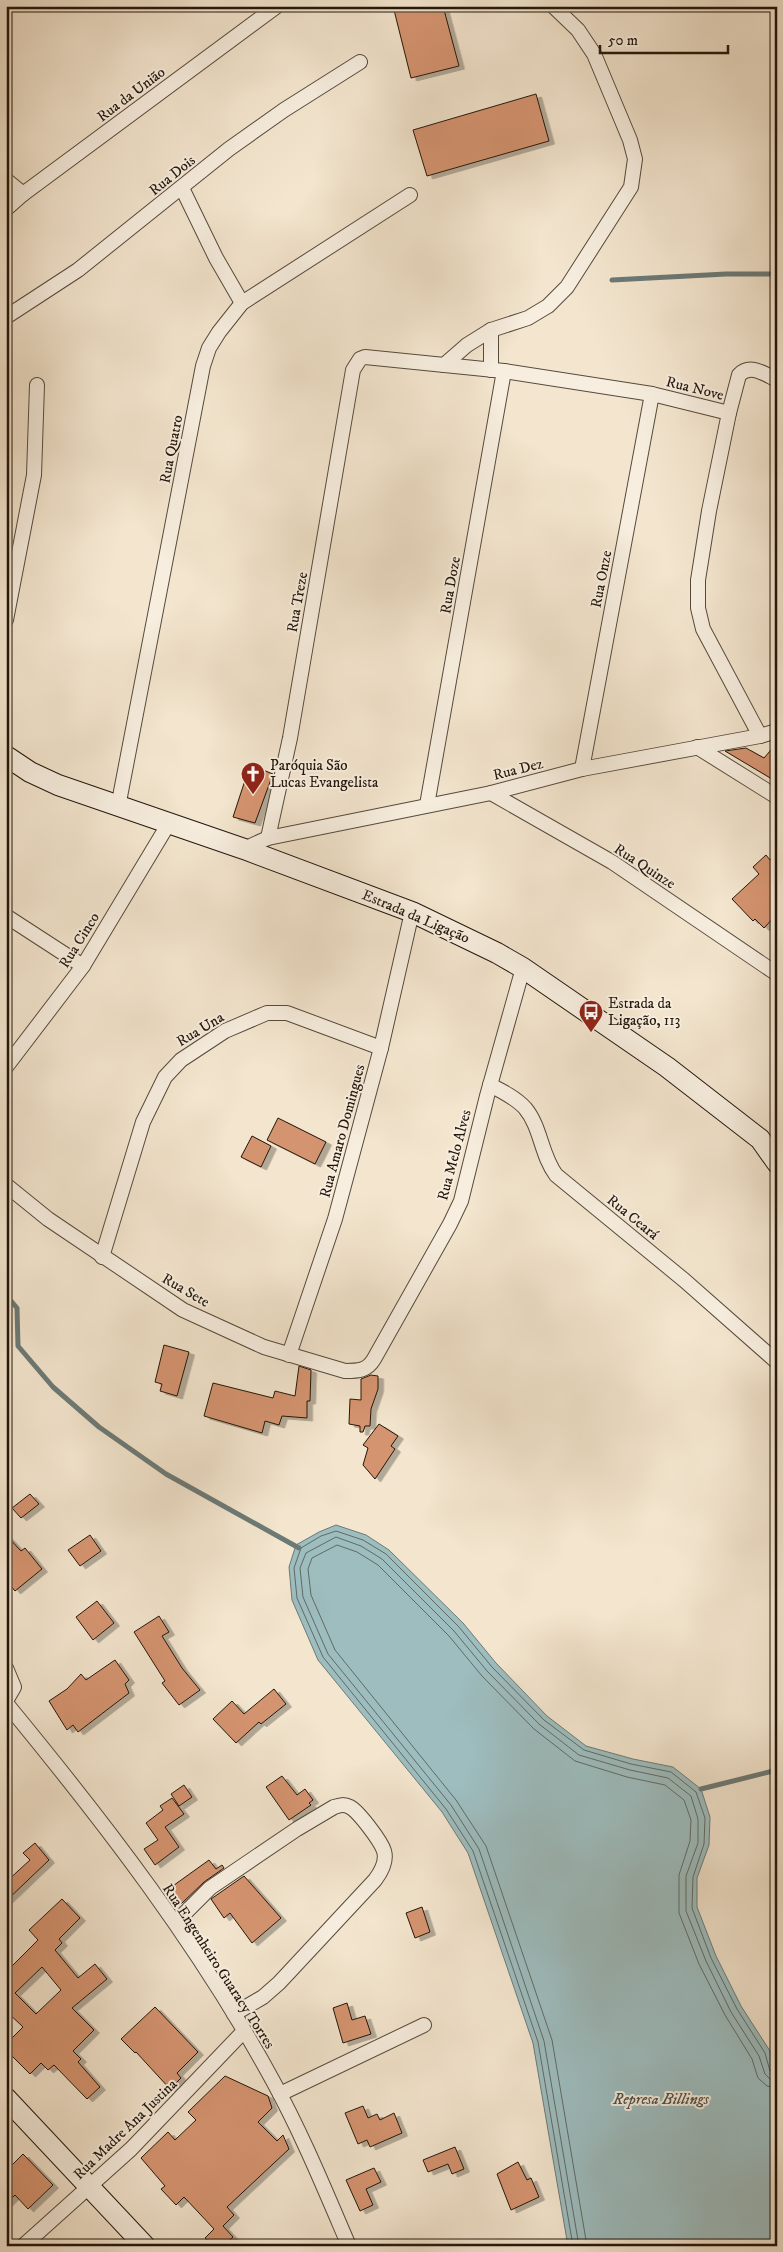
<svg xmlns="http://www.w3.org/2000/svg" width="783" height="2252" viewBox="0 0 783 2252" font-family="'IM FELL DW Pica',serif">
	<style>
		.water { fill: #9dbdbf; stroke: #6c7a77 }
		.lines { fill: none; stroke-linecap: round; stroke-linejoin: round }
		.shore { stroke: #606a65; stroke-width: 1 }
		.stream { stroke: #6c7a77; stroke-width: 5 }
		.building { fill: #d59470; stroke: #22160b; fill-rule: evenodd; filter: url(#shadow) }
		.street-casing { stroke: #564a3c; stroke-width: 16 }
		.secondary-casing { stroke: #22160b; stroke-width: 22 }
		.street { stroke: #f7eedf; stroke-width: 14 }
		.secondary { stroke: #f7eedf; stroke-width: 20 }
		.labels { text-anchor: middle; stroke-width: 4; stroke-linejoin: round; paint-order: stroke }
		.street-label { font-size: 15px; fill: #22160b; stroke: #f7eedf }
		.poi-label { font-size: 15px; fill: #22160b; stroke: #f7eedf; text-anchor: start }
		.water-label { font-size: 16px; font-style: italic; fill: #4d504a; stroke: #f7eedf }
	</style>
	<defs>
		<filter id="shadow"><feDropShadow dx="5.5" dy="3" stdDeviation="0" flood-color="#0004"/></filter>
	</defs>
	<rect width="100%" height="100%" fill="#f3e5ce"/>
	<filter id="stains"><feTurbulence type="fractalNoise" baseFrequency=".004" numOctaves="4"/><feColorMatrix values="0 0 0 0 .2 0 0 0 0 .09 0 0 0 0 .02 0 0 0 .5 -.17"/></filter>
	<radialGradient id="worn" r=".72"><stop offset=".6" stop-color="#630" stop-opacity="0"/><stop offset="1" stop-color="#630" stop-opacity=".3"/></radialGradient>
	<path class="water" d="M336 1525 366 1535 389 1550 463 1623 496 1663 547 1716 586 1746 633 1759 673 1767 701 1789 710 1817 709 1845 697 1878V1907L716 1956 741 2006 770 2051 777 2078V2246H568L533 2043 468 1853 442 1812 318 1660 292 1600 289 1567 296 1545 319 1532Z"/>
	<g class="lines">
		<g class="shore">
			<path d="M573 2246 538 2042 473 1851 446 1809 323 1657 297 1598 294 1568 301 1548 321 1536 336 1531 363 1540 386 1554 459 1627 492 1667 544 1720 584 1750 631 1764 671 1772 696 1792 705 1818 704 1844 693 1877 692 1908 711 1958 737 2009 765 2053 770 2071 777 2074"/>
			<path d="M579 2246 544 2041 479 1849 451 1805 328 1654 303 1597 300 1568 306 1553 336 1537 361 1546 382 1559 454 1631 487 1671 539 1724 579 1755 630 1770 668 1778 691 1796 698 1819V1843L686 1876V1911L706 1961 731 2012 759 2056 765 2074 770 2079 777 2081"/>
			<path d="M587 2246 552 2040 486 1846 456 1800 335 1650 311 1595 308 1569 312 1558 337 1545 357 1552 378 1565 449 1636 482 1676 534 1729 575 1761 627 1777 665 1785 684 1800 691 1820 690 1841 679 1875V1913L699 1964 725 2015 752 2059 758 2078 767 2086 777 2088"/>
		</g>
		<g class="stream">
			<path d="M612 280 726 274H777"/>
			<path d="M6 1295 17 1308 18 1346 53 1387 99 1427 166 1474 299 1548"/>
			<path d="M701 1789 777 1770"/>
		</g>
	</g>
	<g class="building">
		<path d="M393 6H443L459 66 411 78Z"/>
		<path d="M536 94 549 141 427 176 413 130Z"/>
		<path d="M777 743V782L725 751 746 748 764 758Z"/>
		<path d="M250 765 273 774 255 823 233 817Z"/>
		<path d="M777 852V914L764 928 755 919 753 921 732 899 759 874 753 867 766 855 770 860Z"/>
		<path d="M278 1118 326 1142 315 1164 267 1140Z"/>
		<path d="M252 1136 271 1146 261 1167 241 1157Z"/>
		<path d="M164 1345 189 1352 177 1396 160 1391 162 1384 155 1382Z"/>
		<path d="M299 1366 311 1370 310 1401H307V1418L282 1416 279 1425 265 1421 262 1433 204 1416 213 1383 273 1398 275 1391 295 1396Z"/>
		<path d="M371 1375 378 1376V1389L371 1409 370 1426H365L363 1432H360V1426L349 1424 350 1399 361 1400V1379Z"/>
		<path d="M379 1424 398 1436 391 1446 395 1449 375 1479 363 1465 368 1448 363 1445Z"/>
		<path d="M30 1494 39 1504 21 1518 12 1508Z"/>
		<path d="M6 1535 21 1551 25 1548 42 1569 15 1591 6 1580Z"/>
		<path d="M90 1535 101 1551 80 1566 68 1550Z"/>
		<path d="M97 1601 114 1623 93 1640 76 1617Z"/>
		<path d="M159 1616 169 1632 162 1636 182 1668 200 1690 179 1705 162 1683 165 1681 134 1632Z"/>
		<path d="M115 1660 129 1680 125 1684 129 1693 78 1732 73 1725 67 1730 49 1701 67 1689 81 1674 86 1680Z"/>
		<path d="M274 1689 286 1704 261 1724 259 1722 236 1743 213 1719 232 1701 244 1714Z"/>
		<path d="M282 1776 297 1795 305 1789 313 1800 309 1803 311 1805 289 1820 266 1787Z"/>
		<path d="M184 1785 192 1797 179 1806 171 1794Z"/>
		<path d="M172 1798 184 1814 165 1827 179 1847 155 1865 144 1849 158 1840 146 1823 163 1810 160 1806Z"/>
		<path d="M35 1843 49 1860 6 1901V1882L30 1860 23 1853Z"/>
		<path d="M209 1860 216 1869 222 1865 224 1868 204 1882 181 1904 170 1888Z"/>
		<path d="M244 1876 281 1918 252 1943 230 1913 224 1918 211 1899Z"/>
		<path d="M62 1899 80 1918 59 1939 62 1943 55 1950 78 1978 95 1964 107 1979 72 2008 94 2030 73 2051 81 2059 78 2062 100 2087 87 2099 54 2065 48 2070 41 2063 30 2074 6 2050V2044L23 2027 6 2011V1972L38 1940 29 1930ZM42 1967 61 1990 36 2014 15 1993Z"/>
		<path d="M422 1907 430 1932 415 1938 406 1913Z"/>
		<path d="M347 2003 352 2020 365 2016 371 2034 343 2043 333 2008Z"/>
		<path d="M155 2007 198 2052 177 2073 181 2078 170 2089 136 2052 135 2053 121 2039Z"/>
		<path d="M225 2076 268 2096 272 2108 258 2122 277 2141 283 2135 289 2149 227 2207 234 2215 223 2226 233 2237 223 2246H213L205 2238 214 2229 184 2197 176 2205 161 2189 165 2186 141 2158 168 2132 175 2140 196 2120 188 2112Z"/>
		<path d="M363 2106 368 2118 377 2114 380 2120 394 2113 402 2133 370 2147 367 2140 358 2144 345 2113Z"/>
		<path d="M455 2147 464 2169 452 2174 448 2164 428 2172 423 2160Z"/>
		<path d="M23 2154 53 2185 28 2209 15 2195 6 2204V2171Z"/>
		<path d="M518 2162 527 2180 531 2178 539 2197 511 2210 497 2174Z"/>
		<path d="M374 2168 381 2182 366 2189 373 2205 360 2211 346 2180Z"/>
	</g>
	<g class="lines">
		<defs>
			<g id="street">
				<path d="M6 180 23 194 277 6"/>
				<path d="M182 188 216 258 242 303"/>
				<path d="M6 209 23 194"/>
				<path d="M6 317 78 270 229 149 284 110 360 62"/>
				<path d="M444 365 467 345 491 330 528 318 548 306 567 287 631 187 635 159 630 140 594 54 578 30 553 6"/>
				<path d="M491 370V330"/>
				<path d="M729 413 739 375C750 363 765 374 777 380"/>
				<path d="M6 620 34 475 37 385"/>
				<path d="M697 747 777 797"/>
				<path d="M582 769 652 394"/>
				<path d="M491 793 612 862 777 974"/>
				<path d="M427 805 504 371"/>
				<path d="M118 807 203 366 209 348 219 332 242 303 410 195"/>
				<path d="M268 838 491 793 582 769 760 736 777 731"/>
				<path d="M244 849 268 838 290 738 353 370 360 359 365 357 504 371 652 394 729 413 709 511 698 580V608L703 629 760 736"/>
				<path d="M6 916 83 966"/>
				<path d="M6 1067 83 966 169 823"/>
				<path d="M490 1085C502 1091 516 1098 525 1108 541 1127 541 1155 556 1175L684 1280 777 1362"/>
				<path d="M6 1185 48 1219 183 1310 264 1347 345 1371C358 1371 367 1371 374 1359L450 1224 461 1201 487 1096 523 968"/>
				<path d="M102 1257 143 1122 165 1077 181 1060 225 1031 267 1013H287L381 1048"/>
				<path d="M289 1355 335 1219 381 1048 412 912"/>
				<path d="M6 1668 14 1687 6 1701"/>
				<path d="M6 1703C104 1822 199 1945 273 2081 302 2134 325 2190 349 2246"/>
				<path d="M176 1922 210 1888 297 1829 334 1807C340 1805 344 1804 350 1807 358 1811 381 1841 384 1851 387 1861 381 1872 375 1880L279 1983 263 1997 234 2014"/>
				<path d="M280 2094 424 2025"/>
				<path d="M23 2246 131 2149 244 2031"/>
			</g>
			<g id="secondary">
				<path d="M6 756 30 772 58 785 244 849 412 912 497 953 523 968 667 1067 760 1139 777 1163"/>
				<path d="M6 2098 145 2246"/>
			</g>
		</defs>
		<use href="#street" class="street-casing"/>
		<use href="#secondary" class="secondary-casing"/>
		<use href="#street" class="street"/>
		<use href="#secondary" class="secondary"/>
	</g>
	<defs>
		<symbol id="church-pin" viewBox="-11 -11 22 30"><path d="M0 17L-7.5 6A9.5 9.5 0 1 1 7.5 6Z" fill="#8f2418" stroke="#f7eedf"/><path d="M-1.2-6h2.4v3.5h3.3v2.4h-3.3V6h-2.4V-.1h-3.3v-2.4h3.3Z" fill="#fff"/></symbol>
		<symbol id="bus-pin" viewBox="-11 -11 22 30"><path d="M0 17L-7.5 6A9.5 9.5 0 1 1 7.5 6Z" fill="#8f2418" stroke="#f7eedf"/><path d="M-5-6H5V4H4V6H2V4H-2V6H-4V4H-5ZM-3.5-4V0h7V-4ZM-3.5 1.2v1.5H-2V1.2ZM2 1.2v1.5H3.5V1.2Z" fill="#fff"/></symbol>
	</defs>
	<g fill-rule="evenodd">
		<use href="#church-pin" x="239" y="760" width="28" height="38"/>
		<use href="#bus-pin" x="577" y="998" width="28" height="38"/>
	</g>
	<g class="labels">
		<g class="street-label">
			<text transform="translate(131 94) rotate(-37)" y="5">Rua da União</text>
			<text transform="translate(172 175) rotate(-39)" y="5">Rua Dois</text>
			<text transform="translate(695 388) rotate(14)" y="5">Rua Nove</text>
			<text transform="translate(171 449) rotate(-79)" y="5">Rua Quatro</text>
			<text transform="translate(601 579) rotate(-79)" y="5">Rua Onze</text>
			<text transform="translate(450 585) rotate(-80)" y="5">Rua Doze</text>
			<text transform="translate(297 602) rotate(-80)" y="5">Rua Treze</text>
			<text transform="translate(518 769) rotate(-14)" y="5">Rua Dez</text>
			<text transform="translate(645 866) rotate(33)" y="5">Rua Quinze</text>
			<text transform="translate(416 916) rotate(23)" y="5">Estrada da Ligação</text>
			<text transform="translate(79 940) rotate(-58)" y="5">Rua Cinco</text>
			<text transform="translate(200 1029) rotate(-31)" y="5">Rua Una</text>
			<text transform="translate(342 1131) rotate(-75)" y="5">Rua Amaro Domingues</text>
			<text transform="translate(454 1155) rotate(-75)" y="5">Rua Melo Alves</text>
			<text transform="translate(633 1217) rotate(39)" y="5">Rua Ceará</text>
			<text transform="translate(186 1290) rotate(30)" y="5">Rua Sete</text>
			<text transform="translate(219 1966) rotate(57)" y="5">Rua Engenheiro Guaracy Torres</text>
			<text transform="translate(125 2129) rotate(-44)" y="5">Rua Madre Ana Justina</text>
		</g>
		<g class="poi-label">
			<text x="270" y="770">Paróquia São<tspan x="270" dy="17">Lucas Evangelista</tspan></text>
			<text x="608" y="1008">Estrada da<tspan x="608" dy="17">Ligação, 113</tspan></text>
		</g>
		<g class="water-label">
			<text x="661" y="2104">Represa Billings</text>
		</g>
	</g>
	<rect width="783" height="2252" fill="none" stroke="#f3e5ce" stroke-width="25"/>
	<rect x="8" y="8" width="768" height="2237" fill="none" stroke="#22160b" stroke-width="2.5"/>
	<rect x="12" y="12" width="758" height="2227" fill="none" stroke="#22160b"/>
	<path d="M600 45v8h128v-8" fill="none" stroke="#22160b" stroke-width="2.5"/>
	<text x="608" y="45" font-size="15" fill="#22160b" stroke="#f7eedf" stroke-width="4" paint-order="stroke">50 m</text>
	<rect width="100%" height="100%" filter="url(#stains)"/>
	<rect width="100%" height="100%" fill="url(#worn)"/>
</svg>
